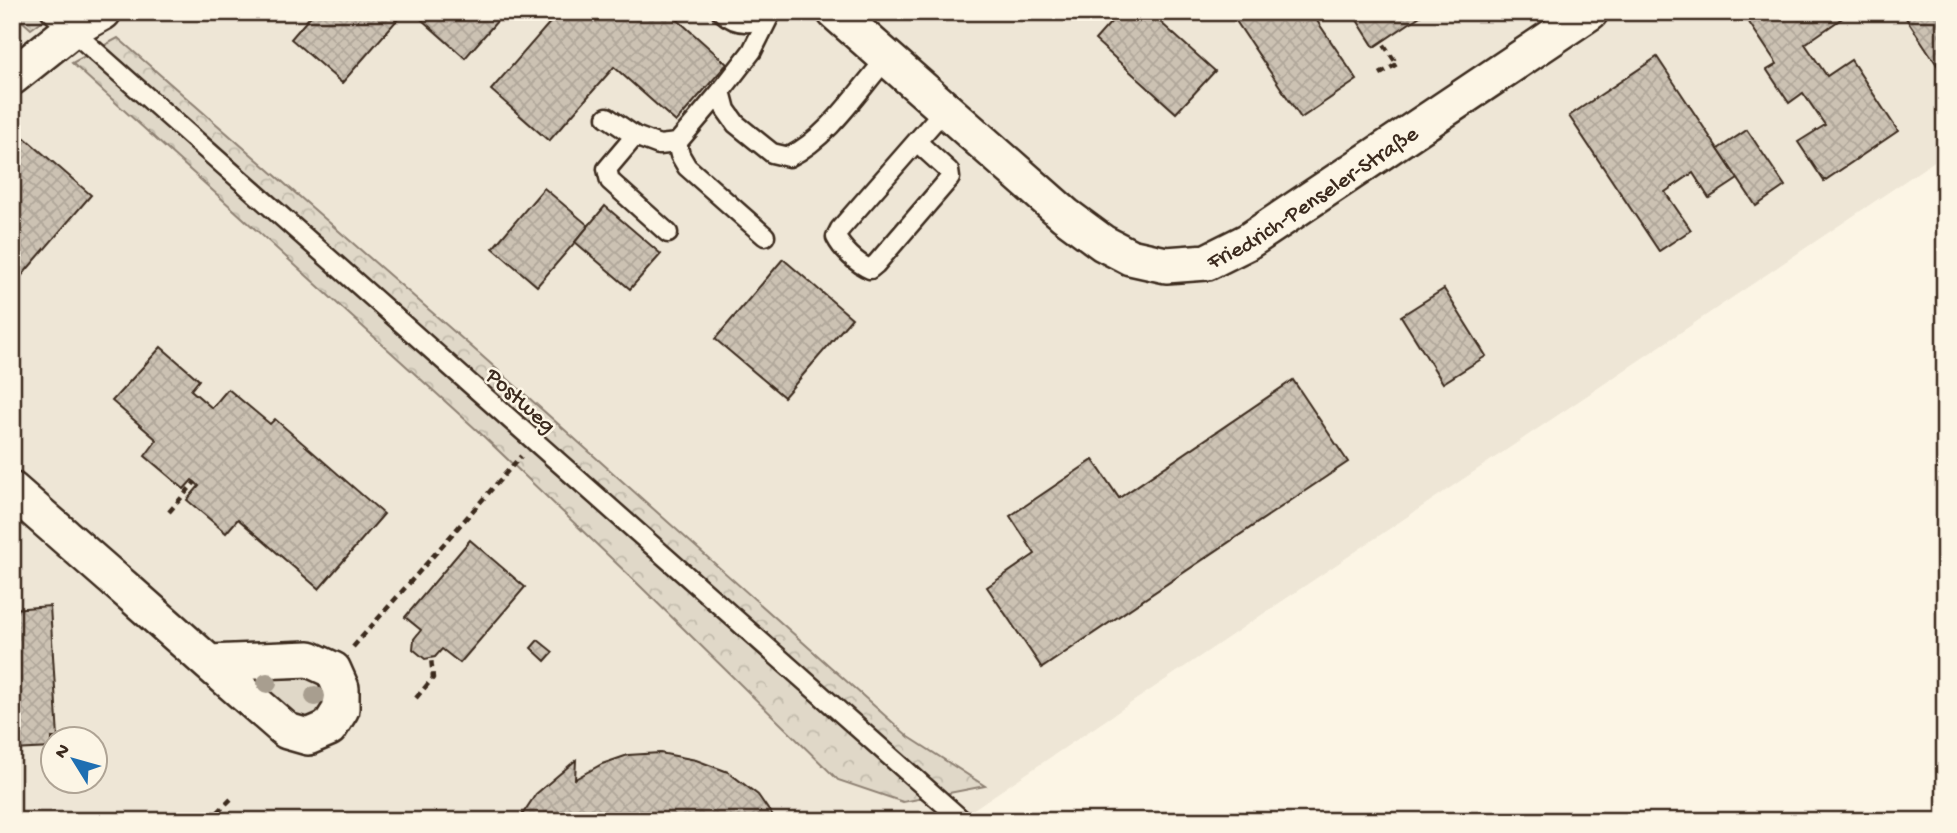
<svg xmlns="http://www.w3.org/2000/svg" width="1957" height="833" viewBox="0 0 1957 833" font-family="'Gochi Hand',sans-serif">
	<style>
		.built { fill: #eee6d6; fill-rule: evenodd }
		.grass { fill: #e0d8c8; stroke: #8e8173; stroke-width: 2 }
		.forest { fill: url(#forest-crowns); stroke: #8e8173; stroke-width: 2 }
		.building { fill: url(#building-cross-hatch); stroke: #3b2a1e; stroke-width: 2 }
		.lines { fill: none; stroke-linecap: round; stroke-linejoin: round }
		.service-casing { stroke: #3b2a1e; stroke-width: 23 }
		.minor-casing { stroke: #3b2a1e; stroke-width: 40 }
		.path { stroke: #3b2a1e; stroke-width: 4.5; stroke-dasharray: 7 5; stroke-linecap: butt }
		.service { stroke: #fcf5e5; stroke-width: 18 }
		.minor { stroke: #fcf5e5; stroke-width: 35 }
		.tree { fill: #a89e8f }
		.labels { text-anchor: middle; stroke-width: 5; stroke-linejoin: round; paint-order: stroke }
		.street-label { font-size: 23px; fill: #3b2a1e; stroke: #fcf5e5 }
	</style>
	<defs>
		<pattern id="forest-crowns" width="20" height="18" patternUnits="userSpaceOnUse" patternTransform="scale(1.75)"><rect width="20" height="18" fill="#e0d8c8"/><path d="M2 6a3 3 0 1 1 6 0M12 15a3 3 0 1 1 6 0" fill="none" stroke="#c1baab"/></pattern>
		<pattern id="building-cross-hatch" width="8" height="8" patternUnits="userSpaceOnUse" patternTransform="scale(1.75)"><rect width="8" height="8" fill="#ccc2b3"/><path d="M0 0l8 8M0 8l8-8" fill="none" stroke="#b0a79a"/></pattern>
	</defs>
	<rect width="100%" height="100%" fill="#fcf5e5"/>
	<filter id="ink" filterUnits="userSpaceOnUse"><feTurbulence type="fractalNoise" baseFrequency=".0143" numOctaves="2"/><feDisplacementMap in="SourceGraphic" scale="14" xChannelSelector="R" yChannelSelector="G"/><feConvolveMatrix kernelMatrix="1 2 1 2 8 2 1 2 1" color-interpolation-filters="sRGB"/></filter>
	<g filter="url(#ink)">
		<path class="built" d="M12 12H1945V154L956 821H12ZM52 738H94V780H52Z"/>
		<path class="grass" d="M309 659 341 688 308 737 210 663Z"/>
		<g class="forest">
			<path d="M12 12H54L31 29Z"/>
			<path d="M118 38 482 356 909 737 985 786 903 802 838 780 635 581 479 432 72 63Z"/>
		</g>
		<g class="building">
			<path d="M314 12H404L342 83 291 39Z"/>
			<path d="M413 12H505L465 58Z"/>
			<path d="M559 12H669L727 64 676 122 614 67 549 141 491 90Z"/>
			<path d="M1120 12H1149L1215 71 1176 113 1095 40Z"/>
			<path d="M1230 12H1311L1357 80 1301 118Z"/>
			<path d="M1352 12H1426L1374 47Z"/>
			<path d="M1742 12H1851L1805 44 1827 76 1851 60 1898 131 1824 181 1798 142 1825 125 1803 93 1789 103 1767 70 1777 64Z"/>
			<path d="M1902 12H1945V77Z"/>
			<path d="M1657 57 1738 179 1709 198 1693 173 1665 192 1691 230 1659 251 1569 116Z"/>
			<path d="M1747 130 1785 186 1756 206 1718 149Z"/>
			<path d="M25 138 91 195 12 287V152Z"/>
			<path d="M544 188 589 226 537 286 493 248Z"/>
			<path d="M605 206 661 254 630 289 575 242Z"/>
			<path d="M783 259 852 318 784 397 715 339Z"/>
			<path d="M1444 289 1486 356 1443 383 1401 316Z"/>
			<path d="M161 347 199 380 191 390 212 408 228 389 270 424 275 419 384 514 319 589 238 519 226 533 187 500 199 486 195 482 192 480 184 489 145 456 157 440 112 401Z"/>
			<path d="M1293 380 1348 462 1042 668 987 587 1035 554 1010 516 1093 460 1119 498Z"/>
			<path d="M470 540 525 587 460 663 442 649 435 657 425 659 413 649 414 639 421 630 405 617Z"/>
			<path d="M50 606 58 738H52V748L12 750V609Z"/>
			<path d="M538 640 553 652 545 661 531 648Z"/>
			<path d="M660 753 696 760 728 772 758 795 776 821H518L536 794 576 760 575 779 602 764 628 755Z"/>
		</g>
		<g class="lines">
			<defs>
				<g id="service">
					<path d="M51 12 963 821"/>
					<path d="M722 12C737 26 757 25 772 13"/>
					<path d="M770 15 752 51 721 91 726 110 736 124 772 153 789 157C830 136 857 92 887 58"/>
					<path d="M607 117 635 136 659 145 677 143 721 91"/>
					<path d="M635 136 607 169 610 181 668 233"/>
					<path d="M917 142 949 171 950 178 876 264 870 269C857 264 842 249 836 237L840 229 945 109"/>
					<path d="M677 143 680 155 687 167 765 236"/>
				</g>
				<g id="minor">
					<path id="s1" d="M835 12 1065 215 1103 243 1130 257 1166 265 1207 262 1247 242 1590 12"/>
					<path d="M12 77 71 30 103 12"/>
					<path d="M12 490 109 575 131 594 209 663 287 731 308 737 329 728 341 709V688L333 670 309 659 209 663"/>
				</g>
			</defs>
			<use href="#service" class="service-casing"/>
			<use href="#minor" class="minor-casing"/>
			<g class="path">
				<path d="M1380 74 1397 64 1382 42"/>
				<path d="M169 512 195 482"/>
				<path d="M353 647 521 456"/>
				<path d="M416 698 433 678 431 658"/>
				<path d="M209 821 231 799"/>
			</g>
			<use href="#service" class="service"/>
			<use href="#minor" class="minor"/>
		</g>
		<g class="tree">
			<circle cx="267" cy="683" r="10"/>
			<circle cx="315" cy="696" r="10"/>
		</g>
	</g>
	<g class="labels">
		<g class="street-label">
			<text dy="8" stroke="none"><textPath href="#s1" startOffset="586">Friedrich-Penseler-Straße</textPath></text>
			<text transform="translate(522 399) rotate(42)" y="8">Postweg</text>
		</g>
	</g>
	<rect width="1957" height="833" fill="none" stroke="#fcf5e5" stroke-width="42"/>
	<rect x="21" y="21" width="1915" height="791" fill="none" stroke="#3b2a1e" stroke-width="2.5" filter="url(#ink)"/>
	<g transform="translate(74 760) rotate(307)"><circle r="33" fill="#fcf5e5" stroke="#afa495" stroke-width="2"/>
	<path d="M0-5L12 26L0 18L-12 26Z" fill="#1f6fb2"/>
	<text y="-10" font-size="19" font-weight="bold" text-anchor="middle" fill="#3b2a1e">N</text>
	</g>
</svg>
